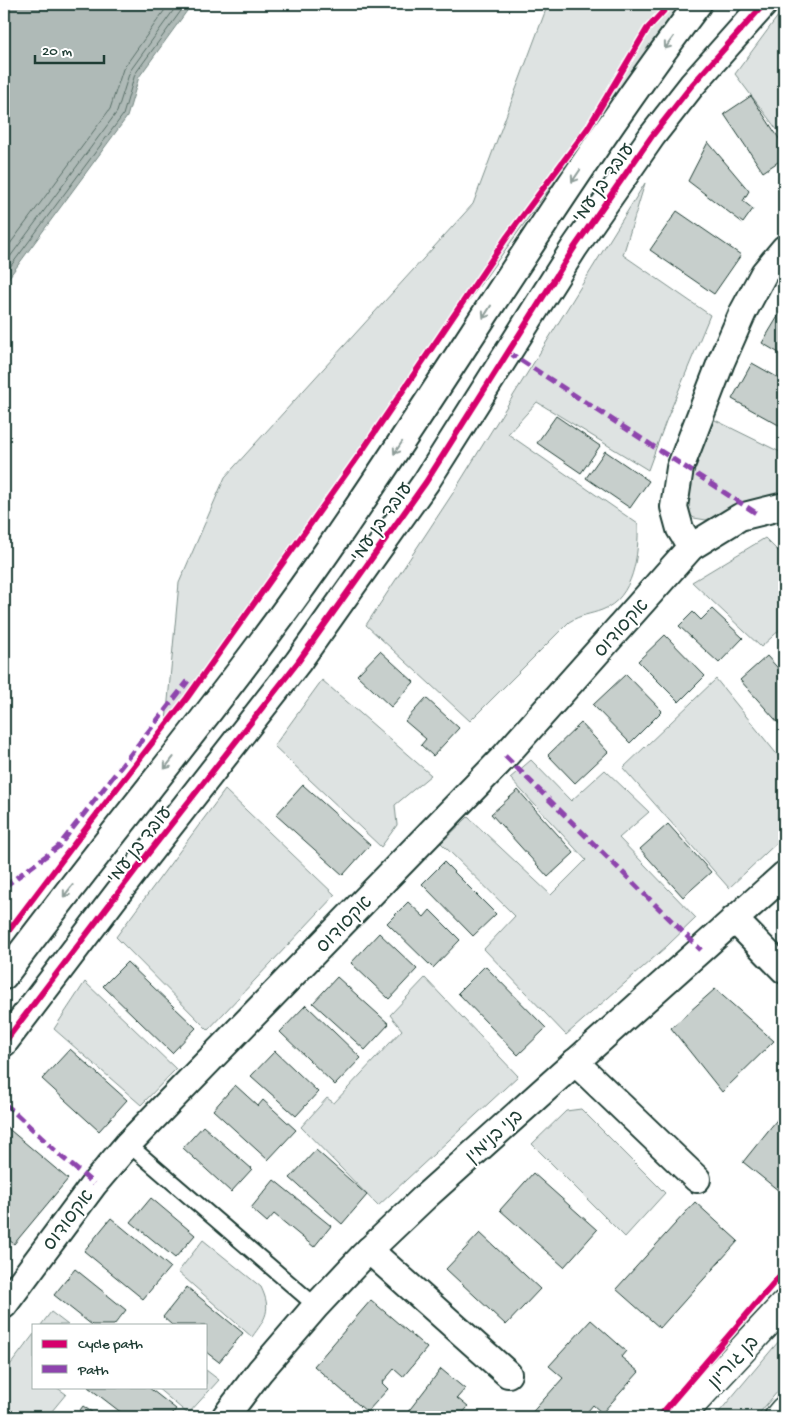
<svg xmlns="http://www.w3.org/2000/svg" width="788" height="1421" viewBox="0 0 788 1421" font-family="'Gochi Hand','Playpen Sans Hebrew',sans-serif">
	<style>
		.green { fill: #dee3e2; stroke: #7e908b }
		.water { fill: #afbab7; stroke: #758883 }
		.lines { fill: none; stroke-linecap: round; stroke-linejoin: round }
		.shore { stroke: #596f68; stroke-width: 1 }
		.building { fill: #c7cfcc; stroke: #1f3d34 }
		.lane-casing { stroke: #1f3d34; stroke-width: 18 }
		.street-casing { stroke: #1f3d34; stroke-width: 30 }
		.secondary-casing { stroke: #1f3d34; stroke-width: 31 }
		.lane { stroke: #fff; stroke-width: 14 }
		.street { stroke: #fff; stroke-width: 26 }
		.secondary { stroke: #fff; stroke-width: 28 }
		.quiet { stroke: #8e44ad; stroke-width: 5; stroke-dasharray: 10 5; stroke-linecap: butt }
		.cycleway-casing { stroke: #fff; stroke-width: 9 }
		.cycleway { stroke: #d6006c; stroke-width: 6 }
		.oneway { stroke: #8f9e9a }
		.labels { text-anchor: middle; stroke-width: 4; stroke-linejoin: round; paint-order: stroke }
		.street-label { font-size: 19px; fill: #1f3d34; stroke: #fff }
	</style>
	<rect width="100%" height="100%" fill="#fff"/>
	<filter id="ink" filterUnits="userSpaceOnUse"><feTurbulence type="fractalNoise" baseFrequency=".02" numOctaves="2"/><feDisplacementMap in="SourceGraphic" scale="10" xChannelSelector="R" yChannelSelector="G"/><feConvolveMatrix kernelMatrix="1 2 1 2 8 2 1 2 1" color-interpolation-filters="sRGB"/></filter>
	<g filter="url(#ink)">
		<g class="green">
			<path d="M548 4H682L166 722 179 583 225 477 473 204Z"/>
			<path d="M784 8V139L735 74Z"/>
			<path d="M645 183 623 255 710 315 666 421 648 470 537 402 508 434 638 524C639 554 634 598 602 610 589 615 582 614 569 622L470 721 366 625 453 493Z"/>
			<path d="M713 419 784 454V495L752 501 706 520 694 518C692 516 690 515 688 512 679 494 705 439 713 419Z"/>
			<path d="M765 538 784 557V626L761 647 692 582Z"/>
			<path d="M716 679 784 763V836L729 888 623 768Z"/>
			<path d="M322 680 431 775 395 805 397 825 381 847 274 746Z"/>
			<path d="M531 760 571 801 605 770 649 812 619 838 696 918 667 946 566 1035 484 949 515 916 441 843 468 817 551 895 586 860 510 778Z"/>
			<path d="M225 790 335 895 208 1030 116 937Z"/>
			<path d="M425 978 518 1076 378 1206 301 1127 327 1098 334 1103 402 1030 390 1015Z"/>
			<path d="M85 982 176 1069 141 1105 54 1029Z"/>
			<path d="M581 1109 665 1193 625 1237 532 1144 566 1111Z"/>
			<path d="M203 1240 261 1287C272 1310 266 1318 252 1337L178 1272Z"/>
			<path d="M51 1312 68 1325H41Z"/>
			<path d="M34 1334V1387H56L66 1394 47 1417H4V1373Z"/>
			<path d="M784 1335V1384L756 1417H715Z"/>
			<path d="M206 1370 219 1380 188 1414 156 1387H206Z"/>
		</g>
		<path class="water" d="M4 4H192L139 77 127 117 4 284Z"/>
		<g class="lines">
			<g class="shore">
				<path d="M4 252 110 109 123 69 169 4"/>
				<path d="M4 265 117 112 130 71 178 4"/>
				<path d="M4 275 123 115 135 74 186 4"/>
			</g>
		</g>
		<g class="building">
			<path d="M751 96 784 146V158L763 172 724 114Z"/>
			<path d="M708 142 749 191 743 201 753 209 743 223 688 181Z"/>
			<path d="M677 211 741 255 714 294 650 250Z"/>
			<path d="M783 308 784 309V356L762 343Z"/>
			<path d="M752 363 784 381V428L732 399Z"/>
			<path d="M556 416 600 446 581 473 537 443Z"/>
			<path d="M605 451 649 481 630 508 586 478Z"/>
			<path d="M712 609 743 638 719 663 679 626 693 612 701 620Z"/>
			<path d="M665 635 705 676 679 702 638 661Z"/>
			<path d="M380 651 414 682 391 707 357 675Z"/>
			<path d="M767 656 784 675V725L782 727 740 680Z"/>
			<path d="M626 674 662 711 630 743 593 705Z"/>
			<path d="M426 698 459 728 433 756 421 745 426 739 405 721Z"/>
			<path d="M581 723 608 752 575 783 548 755Z"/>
			<path d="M303 785 370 845 343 875 276 815Z"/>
			<path d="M518 790 574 853 548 877 491 814Z"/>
			<path d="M668 824 711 872 683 897 640 849Z"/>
			<path d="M444 862 496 914 473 936 422 884Z"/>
			<path d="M408 902 424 917 430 910 460 940 433 968 387 923Z"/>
			<path d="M379 933 417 969 389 999 351 963Z"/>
			<path d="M127 962 196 1028 172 1053 103 986Z"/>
			<path d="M485 966 546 1028 518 1055 458 993Z"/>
			<path d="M337 977 389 1024 365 1050 313 1003Z"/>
			<path d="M715 989 774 1041 722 1092 671 1028Z"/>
			<path d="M306 1005 361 1058 335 1085 280 1032Z"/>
			<path d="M70 1049 127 1100 99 1131 42 1079Z"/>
			<path d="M275 1051 318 1092 296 1116 251 1076Z"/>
			<path d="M235 1085 258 1106 263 1100 296 1130 268 1160 213 1110Z"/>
			<path d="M784 1111V1195L743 1162Z"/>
			<path d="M4 1125 68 1179 14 1244 4 1236Z"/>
			<path d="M203 1126 252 1169 231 1192 183 1148Z"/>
			<path d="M316 1150 367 1195 342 1224 290 1178Z"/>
			<path d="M533 1173 597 1230 564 1267 500 1210Z"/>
			<path d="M274 1180 331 1226 314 1247 274 1214 267 1222 251 1208Z"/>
			<path d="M151 1198 195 1235 175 1258 131 1222Z"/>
			<path d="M695 1202 738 1241 660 1328 616 1289Z"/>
			<path d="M111 1218 170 1267 143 1299 84 1251Z"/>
			<path d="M480 1233 540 1289 506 1325 446 1269Z"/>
			<path d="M75 1269 126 1310 114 1325H92L54 1295Z"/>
			<path d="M187 1287 243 1333 219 1362 206 1352V1325H172L163 1317Z"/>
			<path d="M371 1300 427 1348 403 1377 394 1369 382 1383 388 1389 367 1412 314 1366Z"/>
			<path d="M591 1320 626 1351 621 1357 639 1372 602 1413 593 1405 583 1417H528L563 1378 549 1366Z"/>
			<path d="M441 1369 465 1389 457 1398 468 1407 459 1417H404Z"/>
			<path d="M88 1387H148L176 1409 170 1417H127Z"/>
			<path d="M83 1406 99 1417H75Z"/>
		</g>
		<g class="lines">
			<defs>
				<path id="lane" d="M128 1144 316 1306"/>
				<g id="street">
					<path d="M691 547 680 529 674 507 680 468 721 362 743 312 764 273 784 249"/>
					<path d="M734 919 784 970"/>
					<path d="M4 976C114 828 234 688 338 536 460 359 569 175 698 4"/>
					<path d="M4 1043 140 864 298 662 426 482 574 248 652 136 692 85 764 4"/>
					<path d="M575 1062 697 1179"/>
					<path d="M369 1250 508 1374"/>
					<path d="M4 1305 94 1184 128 1144 505 756 691 547 740 517 784 506"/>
					<path d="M225 1417 260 1371 316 1306 364 1255 426 1196 784 875"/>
				</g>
				<g id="secondary">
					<path d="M680 1417 784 1305"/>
					<path d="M779 1417 784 1411"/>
				</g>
			</defs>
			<use href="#lane" class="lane-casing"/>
			<use href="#street" class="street-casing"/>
			<use href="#secondary" class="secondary-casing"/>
			<use href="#lane" class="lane"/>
			<use href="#street" class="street"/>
			<use href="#secondary" class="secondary"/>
			<g class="quiet">
				<path d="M508 352 756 513"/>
				<path d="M505 756 701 950"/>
				<path d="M4 887 58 847 188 681"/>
				<path d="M4 1104 11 1109 62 1157 94 1184"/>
			</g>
			<defs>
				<g id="cycleway">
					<path d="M4 937 90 823 187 698 360 454 507 237 588 128 647 29 670 4"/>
					<path d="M4 1043 140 864 298 662 426 482 574 248 652 136 692 85 764 4"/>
					<path d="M659 1417 784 1271"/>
				</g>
			</defs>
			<use href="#cycleway" class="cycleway-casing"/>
			<use href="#cycleway" class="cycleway"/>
		</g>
		<defs><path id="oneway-shaft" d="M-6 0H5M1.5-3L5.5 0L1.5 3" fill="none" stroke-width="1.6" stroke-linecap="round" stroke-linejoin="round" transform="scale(1.25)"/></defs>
		<g class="oneway">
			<use href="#oneway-shaft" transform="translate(669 43) rotate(126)"/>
			<use href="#oneway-shaft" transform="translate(576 176) rotate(124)"/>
			<use href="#oneway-shaft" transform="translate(487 312) rotate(122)"/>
			<use href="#oneway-shaft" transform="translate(398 448) rotate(124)"/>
			<use href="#oneway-shaft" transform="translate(169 763) rotate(128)"/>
			<use href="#oneway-shaft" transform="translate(68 891) rotate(128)"/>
		</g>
	</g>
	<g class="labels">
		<g class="street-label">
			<text transform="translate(602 182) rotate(-55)" y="7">עובד בן עמי</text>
			<text transform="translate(380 521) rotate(-55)" y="7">עובד בן עמי</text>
			<text transform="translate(620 627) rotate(-48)" y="7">אקסודוס</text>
			<text transform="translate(138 844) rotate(-52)" y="7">עובד בן עמי</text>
			<text transform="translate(343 923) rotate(-46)" y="7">אקסודוס</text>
			<text transform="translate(493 1135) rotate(-42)" y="7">בני בנימין</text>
			<text transform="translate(67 1219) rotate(-53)" y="7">אקסודוס</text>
			<text transform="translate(732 1361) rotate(-47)" y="7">בן גוריון</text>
		</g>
	</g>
	<rect width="788" height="1421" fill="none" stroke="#fff" stroke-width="20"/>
	<rect x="10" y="10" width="768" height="1401" fill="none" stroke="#1f3d34" stroke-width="2" filter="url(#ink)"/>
	<rect x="32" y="1324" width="175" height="65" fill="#ffffff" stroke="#a5b1ae"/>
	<rect x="42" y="1340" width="25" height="8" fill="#d6006c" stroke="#a5b1ae"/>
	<text x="78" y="1348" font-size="15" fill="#1f3d34">Cycle path</text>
	<rect x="42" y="1365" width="25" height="8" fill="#8e44ad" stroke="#a5b1ae"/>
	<text x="78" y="1374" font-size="15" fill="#1f3d34">Path</text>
	<path d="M35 55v8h69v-8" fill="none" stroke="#1f3d34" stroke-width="2.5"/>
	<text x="42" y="55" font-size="15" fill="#1f3d34" stroke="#ffffff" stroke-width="4" paint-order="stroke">20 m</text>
</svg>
